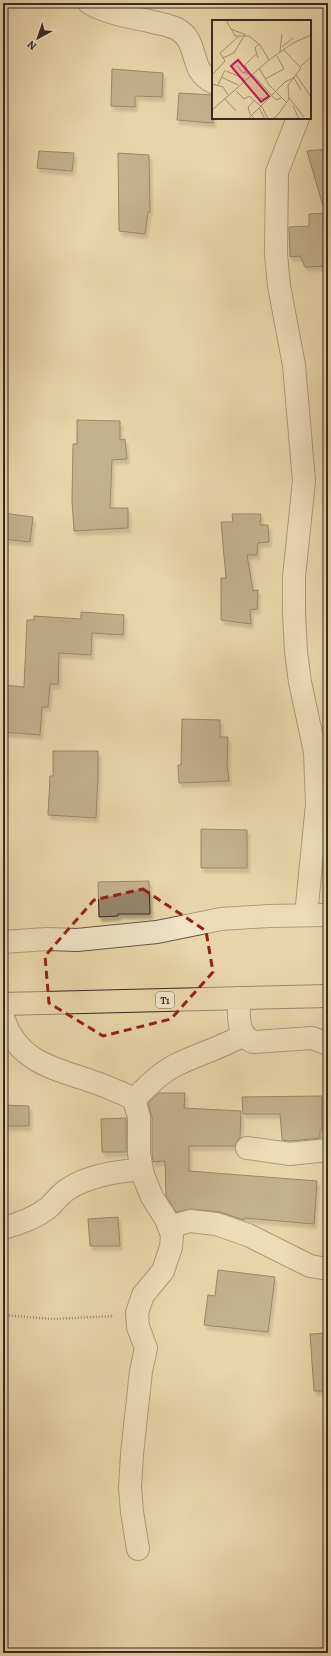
<svg xmlns="http://www.w3.org/2000/svg" width="331" height="1656" viewBox="0 0 331 1656" font-family="Alegreya,serif">
	<style>
		.building { fill: #958369; stroke: #392923; filter: url(#shadow) }
		.lines { fill: none; stroke-linecap: round; stroke-linejoin: round }
		.minor-casing { stroke: #655445; stroke-width: 24 }
		.highway-casing { stroke: #392923; stroke-width: 24 }
		.path { stroke: #392923; stroke-width: 2.5; stroke-dasharray: 1 2; stroke-linecap: butt }
		.minor { stroke: #f1e4c8; stroke-width: 22 }
		.highway { stroke: #e9d6aa; stroke-width: 22 }
		.marked { fill: none; stroke: #8f2418; stroke-width: 3; stroke-dasharray: 8 5; stroke-linejoin: round }
		.labels { text-anchor: middle; stroke-width: 4; stroke-linejoin: round; paint-order: stroke }
		.shield { fill: #f1e4c8; stroke: #706154; stroke-width: 1 }
		.shield-label { font-size: 10px; font-weight: bold; fill: #392923 }
		.inset-road { fill: none; stroke: #a39174; stroke-width: 1 }
		.view { fill: #c2185b; fill-opacity: 0.15; stroke: #c2185b; stroke-width: 2 }
		.inset-edge { fill: none; stroke: #392923; stroke-width: 2 }
	</style>
	<defs>
		<filter id="shadow"><feDropShadow dx="2.5" dy="4.5" stdDeviation="1" flood-color="#0004"/></filter>
	</defs>
	<rect width="100%" height="100%" fill="#e9d6aa"/>
	<filter id="stains"><feTurbulence type="fractalNoise" baseFrequency=".005" numOctaves="4"/><feColorMatrix values="0 0 0 0 .2 0 0 0 0 .09 0 0 0 0 .02 0 0 0 .5 -.17"/></filter>
	<radialGradient id="worn" r=".72"><stop offset=".6" stop-color="#630" stop-opacity="0"/><stop offset="1" stop-color="#630" stop-opacity=".3"/></radialGradient>
	<g class="building">
		<path d="M112 69 163 73 162 97 135 96V107L111 106Z"/>
		<path d="M179 93 213 95V123L177 120Z"/>
		<path d="M328 149V205L323 206 307 151Z"/>
		<path d="M39 151 74 153 72 171 37 168Z"/>
		<path d="M118 153 149 155 150 212H148L145 234 119 231Z"/>
		<path d="M328 213V266L305 267 300 256 290 257 289 227 309 226V214Z"/>
		<path d="M77 420 120 421V440L125 439 127 459 112 460 110 508H128V528L74 531 72 501 73 444H77Z"/>
		<path d="M3 513 33 517 30 542 3 539Z"/>
		<path d="M232 514H261L260 525H268L269 542 258 543 257 555H247L253 591 258 590 257 609 250 610 251 624 221 620V578H226L221 522H233Z"/>
		<path d="M81 612 124 615 123 635 92 633 91 655 59 653 58 684H50L48 707H42L40 735 3 732V685L24 687 27 620H34V616L81 619Z"/>
		<path d="M182 719 220 720V737H228L227 764 229 781 179 783 178 765H181Z"/>
		<path d="M53 751H98V777L96 818 48 815 50 776H53Z"/>
		<path d="M201 829 247 830V868H201Z"/>
		<path d="M149 881 150 914H118V916L99 917 98 882Z"/>
		<path d="M159 1093H185L184 1108 241 1111 240 1138 237 1141 235 1146H189V1171L317 1181 314 1224 244 1218V1220L220 1212 191 1209 176 1212 166 1196 165 1161 153 1162 152 1153V1117L148 1103Z"/>
		<path d="M322 1096V1130H320V1138L290 1141 282 1140 280 1114H243L242 1097Z"/>
		<path d="M3 1105 29 1106V1126H3Z"/>
		<path d="M126 1118V1152H102L101 1119Z"/>
		<path d="M118 1217 120 1246H90L88 1219Z"/>
		<path d="M218 1270 275 1277 268 1332 204 1325 208 1295 215 1296Z"/>
		<path d="M328 1333V1391H314L310 1334Z"/>
	</g>
	<g class="lines">
		<defs>
			<g id="minor">
				<path d="M89 3C109 14 131 17 153 22 161 24 170 25 177 29 200 41 188 71 213 82"/>
				<path d="M298 118 277 172 276 254 279 286 294 365 304 481 294 577V612L296 652 300 682 315 752 317 804 306 915"/>
				<path d="M3 942 47 939 77 940 157 932 221 919 269 916 328 915"/>
				<path d="M239 998C239 1013 236 1035 253 1042L312 1038 328 1044"/>
				<path d="M3 1017C19 1071 72 1070 114 1090 121 1093 128 1095 134 1100L139 1117V1154L143 1175 152 1197 166 1219 172 1235 171 1247 163 1271 143 1295 137 1313 138 1327 146 1348 141 1371 132 1454 130 1488 132 1512 138 1549"/>
				<path d="M134 1100C146 1087 159 1074 174 1066 197 1054 222 1048 243 1035"/>
				<path d="M247 1148 290 1154 328 1150"/>
				<path d="M169 1227 190 1221 216 1224 248 1235 310 1266 328 1269"/>
				<path d="M3 1228C19 1224 35 1218 48 1208 55 1202 60 1194 68 1189 89 1175 117 1172 141 1169"/>
			</g>
			<path id="highway" d="M3 1004 328 996"/>
		</defs>
		<use href="#minor" class="minor-casing"/>
		<use href="#highway" class="highway-casing"/>
		<path class="path" d="M3 1315 53 1319 114 1316"/>
		<use href="#minor" class="minor"/>
		<use href="#highway" class="highway"/>
	</g>
	<path d="M0 0H331V1656H0ZM143 889 206 931 213 972 171 1019 103 1036 49 1003 45 956 94 900Z" fill="#e9d6aa" fill-opacity=".55" fill-rule="evenodd"/>
	<path class="marked" d="M143 889 206 931 213 972 171 1019 103 1036 49 1003 45 956 94 900Z"/>
	<g class="labels">
		<rect class="shield" x="156" y="992" width="18" height="16" rx="3"/>
		<g class="shield-label">
			<text x="165" y="1004">T1</text>
		</g>
	</g>
	<g transform="translate(212 20)">
		<rect width="99" height="99" fill="#e9d6aa"/>
		<path class="inset-road" d="M14 0 23 16H37L48 25 57 40M19 9 34 15M70 27 81 18M72 30 89 48 76 65M68 32 70 14M11 38 22 33 32 16M46 38 43 28 47 24M25 45 30 52 38 54M89 46 99 37M47 48 57 65 74 82M14 51 33 59M32 53 35 49 33 45 44 34M0 55 13 41 8 33 26 17M41 55 64 80 69 78M84 55 99 77M9 57 26 65M82 58 89 70M53 59 72 49 65 36M33 62 48 79 57 78M0 64 11 67 16 75M6 65 13 50M24 71 32 79 37 76 50 87 56 99M77 78 92 97M13 79 24 91M42 81 36 87 38 94 43 99M81 86 87 99M47 88 53 99M0 90 57 40 81 23 99 15M36 99 73 62 83 57M60 99 65 96 77 79 76 65"/>
		<path class="view" d="M26 40 57 76 49 82 19 46Z"/>
		<rect width="99" height="99" class="inset-edge"/>
	</g>
	<rect width="331" height="1656" fill="none" stroke="#e9d6aa" stroke-width="16"/>
	<rect x="4" y="4" width="323" height="1648" fill="none" stroke="#392923" stroke-width="2"/>
	<rect x="8" y="8" width="315" height="1640" fill="none" stroke="#392923"/>
	<g transform="translate(38 38) rotate(220)" stroke="#f1e4c8" stroke-width="3" paint-order="stroke">
	<path d="M0-3L7 15L0 10L-7 15Z" fill="#392923"/>
	<text y="-6" font-size="11" font-weight="bold" text-anchor="middle" fill="#392923">N</text>
	</g>
	<rect width="100%" height="100%" filter="url(#stains)"/>
	<rect width="100%" height="100%" fill="url(#worn)"/>
</svg>
